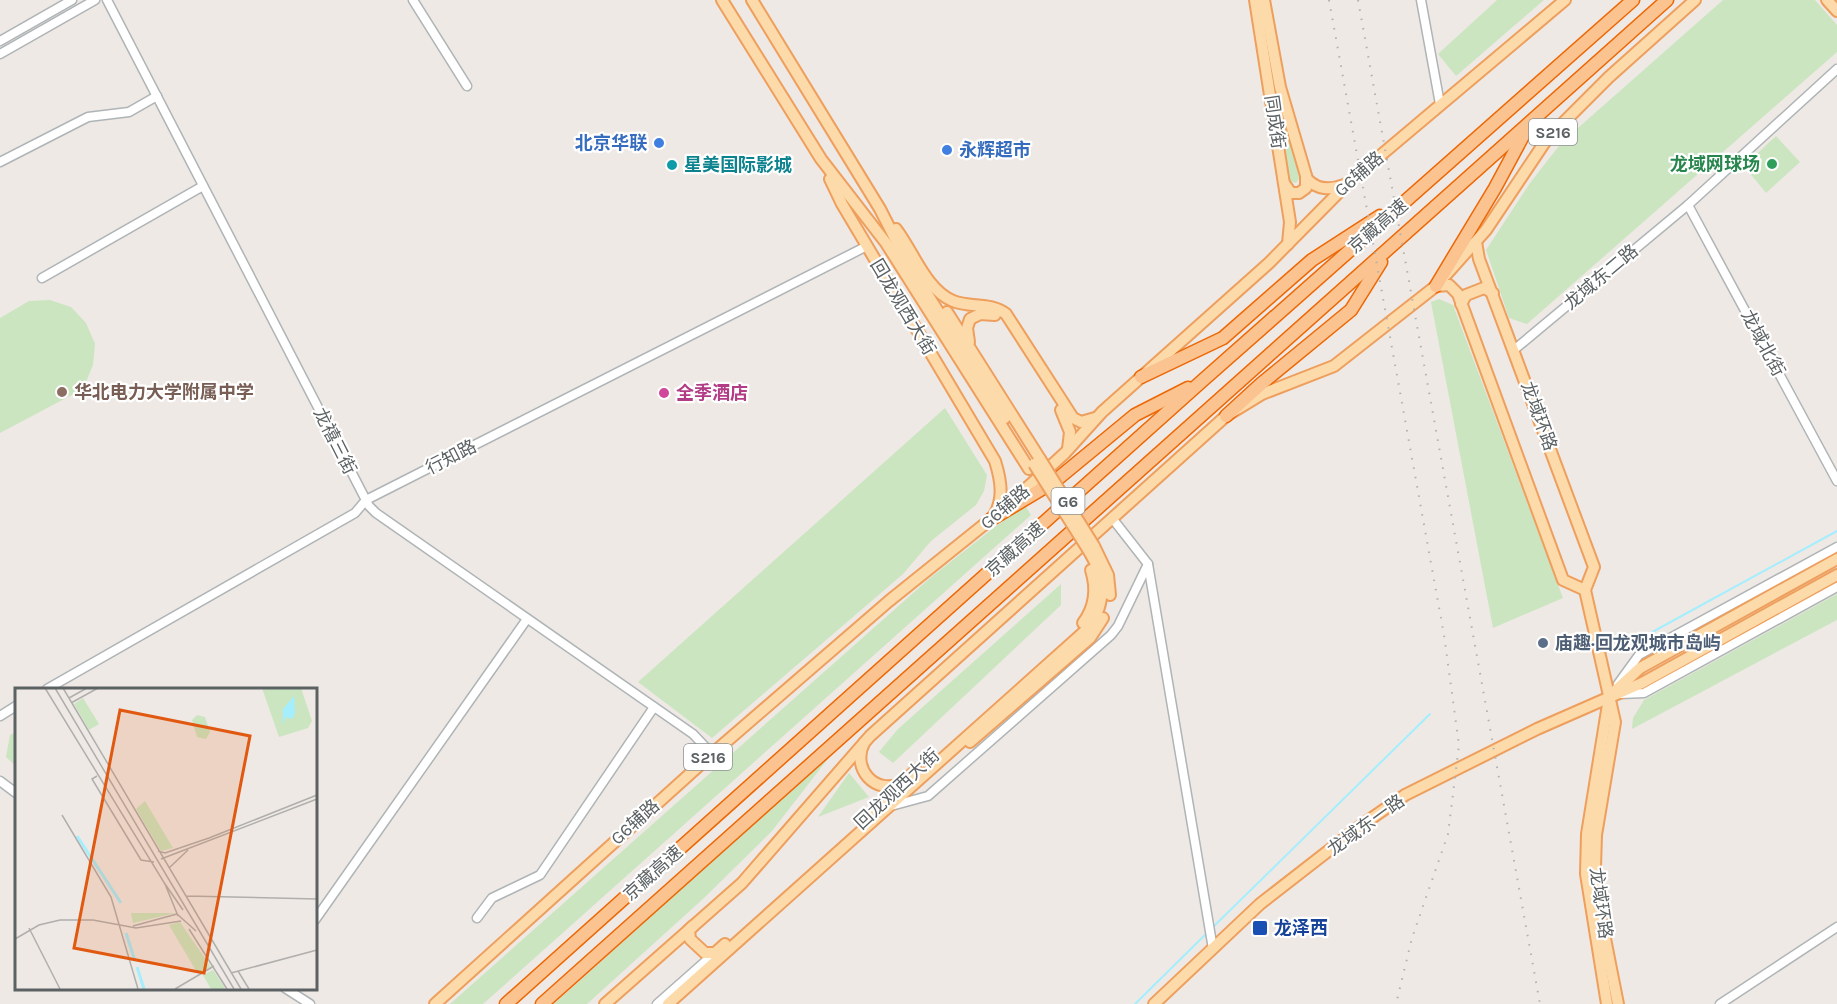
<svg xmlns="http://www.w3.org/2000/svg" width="1837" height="1004" viewBox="0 0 1837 1004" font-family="Karla,'Noto Sans SC',sans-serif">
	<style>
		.green { fill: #cbe5c1 }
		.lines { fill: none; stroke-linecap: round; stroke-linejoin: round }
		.stream { stroke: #a5eefd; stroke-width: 2 }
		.minor-casing { stroke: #afb4b6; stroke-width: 11 }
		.major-casing { stroke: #ee9f5d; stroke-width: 14 }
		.highway-casing { stroke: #ed6705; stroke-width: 15 }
		.minor { stroke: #fff; stroke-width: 8 }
		.major { stroke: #fddaaa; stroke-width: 10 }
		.highway { stroke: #fac38f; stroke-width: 12 }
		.rail { stroke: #b1b2b2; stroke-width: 2; stroke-dasharray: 1.5 8; stroke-linecap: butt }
		.major-bridge-casing { stroke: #ee9f5d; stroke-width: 14; stroke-linecap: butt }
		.major-bridge { stroke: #fddaaa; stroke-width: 10 }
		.shop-dot { fill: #3f7fe0; stroke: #fff; stroke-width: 2 }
		.leisure-dot { fill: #2e9e5b; stroke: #fff; stroke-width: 2 }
		.culture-dot { fill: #0f9aa8; stroke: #fff; stroke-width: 2 }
		.education-dot { fill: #8d6e63; stroke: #fff; stroke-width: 2 }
		.hotel-dot { fill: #d1479c; stroke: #fff; stroke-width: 2 }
		.service-dot { fill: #5c6f8a; stroke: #fff; stroke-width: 2 }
		.transit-dot { fill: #1a4fb4; stroke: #fff; stroke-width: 2 }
		.labels { text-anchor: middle; stroke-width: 4.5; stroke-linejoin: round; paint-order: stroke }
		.shield { fill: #fff; stroke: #8d9192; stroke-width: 1.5 }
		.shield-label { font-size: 16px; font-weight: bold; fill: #5c6264 }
		.street-label { font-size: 18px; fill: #5c6264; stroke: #fff }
		.shop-label { font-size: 18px; font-weight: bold; fill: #366cbe; stroke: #fff; text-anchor: end }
		.leisure-label { font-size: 18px; font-weight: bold; fill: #27864d; stroke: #fff; text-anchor: end }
		.culture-label { font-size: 18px; font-weight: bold; fill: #0d838f; stroke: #fff; text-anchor: start }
		.education-label { font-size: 18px; font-weight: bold; fill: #785e54; stroke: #fff; text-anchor: start }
		.hotel-label { font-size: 18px; font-weight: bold; fill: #b23c85; stroke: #fff; text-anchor: start }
		.service-label { font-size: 18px; font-weight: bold; fill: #4e5e75; stroke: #fff; text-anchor: start }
		.transit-label { font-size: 18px; font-weight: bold; fill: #164399; stroke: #fff; text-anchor: start }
		.inset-river { fill: none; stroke: #a5eefd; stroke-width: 3 }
		.inset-road { fill: none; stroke: #b0afad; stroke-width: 1.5 }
		.view { fill: #e15910; fill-opacity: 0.15; stroke: #e15910; stroke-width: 3 }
		.inset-edge { fill: none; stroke: #5c6264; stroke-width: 3 }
	</style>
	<rect width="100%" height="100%" fill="#eee9e4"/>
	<g class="green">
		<path d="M1497 0H1544L1456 76 1438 54Z"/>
		<path d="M1723 0H1815L1837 25V52L1527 324 1509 318 1486 250 1530 183 1562 142Z"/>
		<path d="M1278 105 1300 177 1296 183 1290 181 1286 174Z"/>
		<path d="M1776 136 1800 162 1766 193 1744 166Z"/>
		<path d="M1439 299 1453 305 1563 598 1493 628 1431 302Z"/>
		<path d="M50 300 71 307 86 323 95 344 93 365 83 389 0 433V318L29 301Z"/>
		<path d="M945 408 987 475 984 491 976 505 931 541 903 574 712 738 638 682Z"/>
		<path d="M1024 504 1031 515 483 1004H450L930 578Z"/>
		<path d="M1061 584V605L893 763 879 752 898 729Z"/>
		<path d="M1837 594V620L1632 729 1633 718 1644 700Z"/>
		<path d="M16 732V766L6 757 10 735Z"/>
		<path d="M834 751 772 831 704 898 587 1004H554Z"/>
		<path d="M849 773 869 797 818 817Z"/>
	</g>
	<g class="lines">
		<g class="stream">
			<path d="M1645 636 1837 531"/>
			<path d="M1212 928 1430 714"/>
			<path d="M1135 1004 1208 932"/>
		</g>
		<defs>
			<g id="minor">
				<path d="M107 0 369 506 376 513 693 734 712 754"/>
				<path d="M413 0 467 86"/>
				<path d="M1421 0 1440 104"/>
				<path d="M0 41 72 0"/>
				<path d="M0 54 95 0"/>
				<path d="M0 162 88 117 129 112 157 96"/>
				<path d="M1688 205 1837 481"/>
				<path d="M42 278 203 186"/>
				<path d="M1515 349 1688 205 1837 69"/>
				<path d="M1148 564 1213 949"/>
				<path d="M1618 684 1639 655 1837 547"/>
				<path d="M47 689 355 513 366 500 867 246"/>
				<path d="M1620 694 1644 693 1837 587"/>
				<path d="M0 716 16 706"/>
				<path d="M0 781 16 793"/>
				<path d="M891 806 928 796 1111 635 1118 626 1148 564 1112 518"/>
				<path d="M477 918 492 898 540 875 654 707"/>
				<path d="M315 920 527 619"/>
				<path d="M285 988 310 1004"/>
				<path d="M657 1004 717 951"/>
				<path d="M1720 1004 1837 927"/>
			</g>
			<g id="major">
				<path d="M722 0 821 159 886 243 1029 469"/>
				<path d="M752 0 880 209 907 262 1005 418"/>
				<path d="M1255 0 1290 222 1288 244"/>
				<path d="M1264 0 1280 87 1307 179C1317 190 1331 190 1344 185"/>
				<path d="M1827 0 1837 11"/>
				<path d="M830 179 842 204 995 461C1001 480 1005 501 992 518"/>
				<path d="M1284 183 1291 193H1299L1306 188V176"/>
				<path d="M896 229C913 251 926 290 953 301 970 308 991 302 1006 314L1073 418 1081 422 1095 418"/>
				<path d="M1476 242 1479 259 1594 567 1585 590 1615 722 1596 835 1595 866 1597 898 1618 1004"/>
				<path d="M1436 286 1449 285 1458 294 1563 580 1585 590"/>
				<path d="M1461 304 1466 295 1484 288 1493 293"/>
				<path d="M947 312 1040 459"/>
				<path d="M969 342 967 328 970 319 980 314 995 315"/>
				<path d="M1061 410 1070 432 1068 449"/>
				<path d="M1008 505 1065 453 1102 412 1269 263 1349 182 1565 0"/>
				<path d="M1094 546 1108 575 1110 595"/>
				<path d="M1083 623C1095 607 1097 589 1091 570"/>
				<path d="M1615 691 1640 668 1837 559"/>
				<path d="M970 742 1090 638 1103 618"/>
				<path d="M864 743C851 768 875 796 902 783"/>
				<path d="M871 814 916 770"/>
				<path d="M693 926 689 930 690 939 705 953H715L725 944"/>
				<path d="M435 1004 712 754 889 601 996 515"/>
				<path d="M605 1004 742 883 870 736 1226 416 1262 394 1334 366 1436 286 1486 230 1547 139 1609 77 1695 0"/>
				<path d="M668 1004 1084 632C1107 607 1106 579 1089 551"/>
				<path d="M1154 1004 1260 904 1359 827 1405 795 1537 729 1642 683 1837 575"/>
				<path d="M1607 1004 1586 874 1587 834 1609 698"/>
			</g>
			<g id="highway">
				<path d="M1436 286 1495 188 1524 134"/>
				<path d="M1141 377 1223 338 1312 260 1380 216"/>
				<path d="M1226 416 1261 384 1351 310 1381 262"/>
				<path d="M990 520 1055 481 1135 415 1188 388"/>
				<path d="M506 1004 1202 381 1633 0"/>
				<path d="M542 1004 1667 0"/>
			</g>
		</defs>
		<use href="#minor" class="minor-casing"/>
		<use href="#major" class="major-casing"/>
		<use href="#highway" class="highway-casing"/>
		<use href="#minor" class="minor"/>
		<use href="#major" class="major"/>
		<use href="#highway" class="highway"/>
		<g class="rail">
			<path d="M1329 0 1444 635 1459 745 1448 834 1412 938 1396 1004"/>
			<path d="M1358 0 1540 1004"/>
		</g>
		<defs>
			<g id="major-bridge">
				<path d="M1040 459 1094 546"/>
				<path d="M1034 464 1089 551"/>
			</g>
		</defs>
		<use href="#major-bridge" class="major-bridge-casing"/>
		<use href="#major-bridge" class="major-bridge"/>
	</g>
	<g class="shop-dot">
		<circle cx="659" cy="143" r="6"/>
		<circle cx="947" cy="150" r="6"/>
	</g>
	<circle class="leisure-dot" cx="1772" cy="164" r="6"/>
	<circle class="culture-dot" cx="672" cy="165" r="6"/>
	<circle class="education-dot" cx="62" cy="392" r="6"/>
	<circle class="hotel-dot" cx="664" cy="393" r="6"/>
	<circle class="service-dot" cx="1543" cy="643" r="6"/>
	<rect class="transit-dot" x="1252" y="920" width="16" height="16" rx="3"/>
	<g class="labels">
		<g class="shield">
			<rect x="1529" y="119" width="48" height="26" rx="4.5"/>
			<rect x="1051.5" y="488" width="33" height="26" rx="4.5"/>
			<rect x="684" y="744" width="48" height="26" rx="4.5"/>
		</g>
		<g class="shield-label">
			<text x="1553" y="138">S216</text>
			<text x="1068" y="507">G6</text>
			<text x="708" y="763">S216</text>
		</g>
		<g class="street-label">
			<text transform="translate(1275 122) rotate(82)" y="6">同成街</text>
			<text transform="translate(1359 174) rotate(-41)" y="6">G6辅路</text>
			<text transform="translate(1378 226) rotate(-41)" y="6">京藏高速</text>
			<text transform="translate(1601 277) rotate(-40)" y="6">龙域东二路</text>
			<text transform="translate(903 307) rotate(59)" y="6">回龙观西大街</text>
			<text transform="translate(1763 343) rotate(62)" y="6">龙域北街</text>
			<text transform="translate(1539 416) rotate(70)" y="6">龙域环路</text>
			<text transform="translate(335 441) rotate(63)" y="6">龙禧三街</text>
			<text transform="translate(451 457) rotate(-27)" y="6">行知路</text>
			<text transform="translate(1005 507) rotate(-40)" y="6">G6辅路</text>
			<text transform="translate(1015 549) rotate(-42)" y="6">京藏高速</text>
			<text transform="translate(897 789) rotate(-43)" y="6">回龙观西大街</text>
			<text transform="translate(635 822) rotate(-42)" y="6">G6辅路</text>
			<text transform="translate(1366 825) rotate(-36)" y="6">龙域东一路</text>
			<text transform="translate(653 873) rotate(-42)" y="6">京藏高速</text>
			<text transform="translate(1601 903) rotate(82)" y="6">龙域环路</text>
		</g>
		<g class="shop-label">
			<text x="647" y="149">北京华联</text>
			<text x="959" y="156" text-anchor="start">永辉超市</text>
		</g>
		<g class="leisure-label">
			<text x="1760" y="170">龙域网球场</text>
		</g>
		<g class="culture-label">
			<text x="684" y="171">星美国际影城</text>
		</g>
		<g class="education-label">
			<text x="74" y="398">华北电力大学附属中学</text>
		</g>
		<g class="hotel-label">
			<text x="676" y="399">全季酒店</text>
		</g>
		<g class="service-label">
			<text x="1555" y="649">庙趣·回龙观城市岛屿</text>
		</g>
		<g class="transit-label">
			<text x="1274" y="934">龙泽西</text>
		</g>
	</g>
	<g transform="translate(15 688)">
		<rect width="302" height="302" fill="#eee9e4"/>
		<path d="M247 0H286L297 33 293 40 264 49ZM68 10 84 36 74 42 59 16ZM182 27 190 29 195 44 191 51 182 49 177 32ZM130 113 158 160 146 163 121 121ZM116 225H160L118 235ZM165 234 196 279 183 286 154 237ZM198 282 210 300 209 301H196L188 287Z" fill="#cbe5c1"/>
		<path d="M279 8 280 25 277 31 271 29 268 37V21Z" fill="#a5eefd"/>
		<path class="inset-river" d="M62 148 106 215M111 245 120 273M122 279 129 301"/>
		<path class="inset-road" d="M30 0 150 196 163 228M40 0 219 301M48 0 226 301M54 10 72 0M56 15 83 0M82 88 77 91 126 172 139 174M47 127 96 209 123 301M143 163 150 165 194 150 302 107M146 171 302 111M154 180 173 162M150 196 168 222M171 208 302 211M162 226 181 243M118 238 162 226M14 240 45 301M174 241 212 301M0 251 24 237 45 232H78L121 240 166 233M223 283 234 301M216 285 302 262M160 301 199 278"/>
		<path class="view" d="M105 22 235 48 189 285 59 260Z"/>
		<rect width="302" height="302" class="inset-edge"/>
	</g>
</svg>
